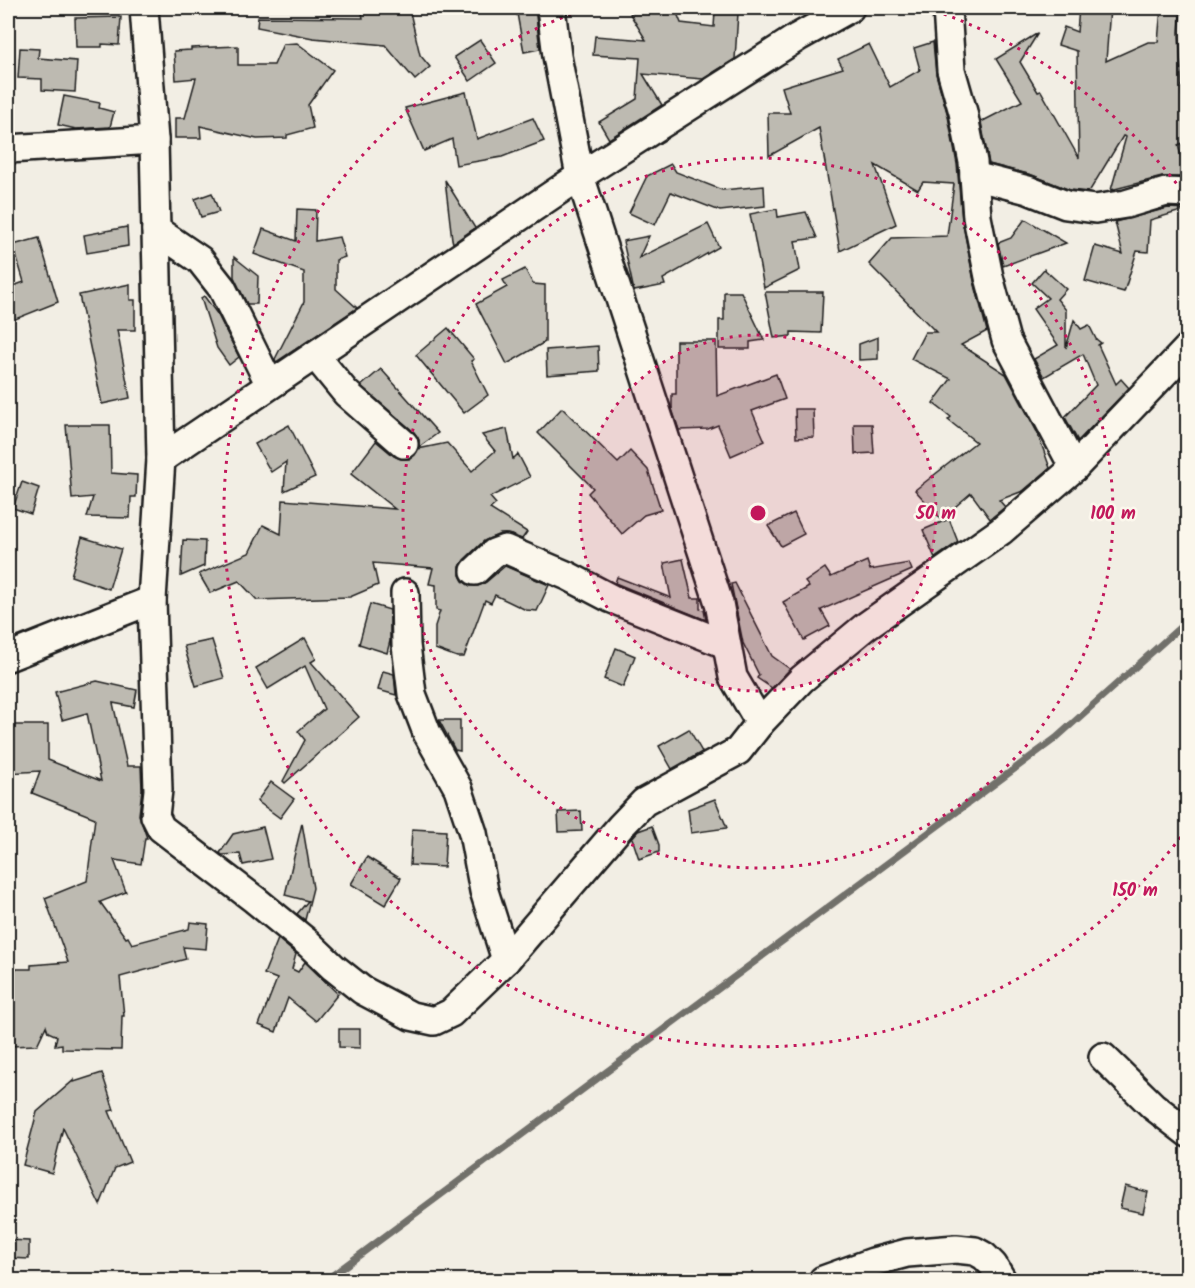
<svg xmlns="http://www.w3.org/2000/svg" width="1195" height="1288" viewBox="0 0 1195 1288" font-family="Kalam,sans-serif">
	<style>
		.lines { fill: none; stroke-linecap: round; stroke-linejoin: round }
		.stream { stroke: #716f6b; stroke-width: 7 }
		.building { fill: #bdbab1; stroke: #1c1c1c; stroke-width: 1.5 }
		.minor-casing { stroke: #1c1c1c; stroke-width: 32 }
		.minor { stroke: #fbf7ec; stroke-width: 27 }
		.ring { fill: none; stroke: #c2185b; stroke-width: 3; stroke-dasharray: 3 6 }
		.centre { fill: #c2185b; stroke: #fbf7ec; stroke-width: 3 }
		.ring-label { font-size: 18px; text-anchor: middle; font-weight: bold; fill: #c2185b; stroke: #fbf7ec; stroke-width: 5; stroke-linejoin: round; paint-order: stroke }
	</style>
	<rect width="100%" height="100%" fill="#f2eee4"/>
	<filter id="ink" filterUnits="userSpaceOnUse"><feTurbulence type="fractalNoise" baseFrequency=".0167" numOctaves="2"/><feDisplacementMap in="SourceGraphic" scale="12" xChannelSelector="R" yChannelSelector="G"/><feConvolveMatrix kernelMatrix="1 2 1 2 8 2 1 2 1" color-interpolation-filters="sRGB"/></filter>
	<g filter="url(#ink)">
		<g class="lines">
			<path class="stream" d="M326 1280 1056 738 1188 620"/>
		</g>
		<g class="building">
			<path d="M361 8H409L420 55 430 67 415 80 385 45 313 38 257 27 258 17 363 18Z"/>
			<path d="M516 8H535L540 49 524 52Z"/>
			<path d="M640 8H675L681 23 714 27 715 12 738 13 735 59 703 79 643 74 662 105 609 139 599 122 637 99 640 58 593 55 595 36 646 40 630 14Z"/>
			<path d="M1079 8H1110L1106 61 1148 42H1158L1161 8H1181L1179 32 1182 95 1188 92V141L1178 145 1187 177H1162L1111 190 1126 137 1123 136 1089 192 1070 190 1032 175 989 164 981 122 1022 101 996 59 1038 33 1020 62 1038 92 1041 91 1079 158 1077 51 1058 45 1064 27 1077 32Z"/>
			<path d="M121 17 119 45 102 44V47H76L75 18Z"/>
			<path d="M480 40 496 63 470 81 454 57Z"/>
			<path d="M933 42 936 74 948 116 957 164 962 220 974 281 987 331 961 345 1006 374 1037 432 1050 468 1023 491 999 500 1005 507 990 519 971 493 941 519 915 490 976 442 948 420 951 417 933 403 951 379 911 359 925 332H936L869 264 892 238 947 236 954 184 923 182 918 190 875 165 896 224 840 251 819 128 769 156 768 113H790L782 87 843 68 838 59 869 44 890 87 920 70 914 48Z"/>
			<path d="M297 43 333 70 308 105 313 128 287 135V138L257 139 200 126 201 138H175V118H185L196 78 176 80 174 51 191 50V48L238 46V65H274L283 44Z"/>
			<path d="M20 48 39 49 38 58 77 61 75 92 42 90V79L18 78Z"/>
			<path d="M466 92 477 139 533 118 544 141 502 157 456 165 452 139 424 151 405 108Z"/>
			<path d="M64 96 100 103 99 108 114 112 110 127 76 129 58 125Z"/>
			<path d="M671 164 676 172 722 190 764 186 765 206 720 211 671 192 655 225 629 213 647 176Z"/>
			<path d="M445 180 475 228 453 243 452 239Z"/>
			<path d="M212 193 219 212 201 217 195 199Z"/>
			<path d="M1168 208 1188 209 1150 220 1148 252 1137 251 1124 292 1085 281 1095 246 1123 254 1115 222Z"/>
			<path d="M297 209 316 210 315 241 339 237 345 257 336 260V289L357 308 276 362 275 359 304 302V272L254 254 263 229 296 241Z"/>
			<path d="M777 209 778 217 806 212 817 238 795 241 800 270 764 288 750 214Z"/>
			<path d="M1025 219 1066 243 1003 266 998 243 1011 238Z"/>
			<path d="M708 224 719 247 663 279 665 285 634 291 623 241 649 236 639 258Z"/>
			<path d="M127 227 128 246 87 253 84 235Z"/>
			<path d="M39 238 58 302 8 322V288L24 282 13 245Z"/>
			<path d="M234 257 258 276 257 304H247L234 277Z"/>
			<path d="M525 269 533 284 545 285V342L507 364 476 304 507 287 503 280Z"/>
			<path d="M1044 269 1066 289 1057 299 1066 310V348L1074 320 1081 329 1089 325 1096 339 1101 343 1098 345 1116 384 1121 379 1129 388 1078 441 1065 417 1096 385 1083 354 1044 377 1034 359 1058 345 1033 309 1048 298 1032 283Z"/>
			<path d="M130 284V300H135V330H117L130 398 102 404 79 295Z"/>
			<path d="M724 292H741L764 340 750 342V349H719V320H724Z"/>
			<path d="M765 292H823L821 333 791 332V336L774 338Z"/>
			<path d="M204 296 218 315 239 357 229 365 217 348 201 298Z"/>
			<path d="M448 328 474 359 471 361 488 395 464 413 416 355Z"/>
			<path d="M878 337V359L859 360V344Z"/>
			<path d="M676 341H716L717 396 776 374 785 399 752 411 765 441 731 456 718 425 708 429 679 430 672 409V394H676Z"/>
			<path d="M598 346 599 371 547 375 546 350Z"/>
			<path d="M381 369 438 433 419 447V440L414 432 361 386Z"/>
			<path d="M562 408 618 463 630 451 648 470 661 510 644 515 622 534 588 493 593 488 538 433Z"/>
			<path d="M795 409H813L814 437 796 438Z"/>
			<path d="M854 424H872L874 453 855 454Z"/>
			<path d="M66 425H110L111 473 137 475 136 497H131L130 518 87 517 93 497 72 499Z"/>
			<path d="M289 425 315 477 284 491 286 462 271 472 255 444Z"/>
			<path d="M507 429 513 459 518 454 530 477 490 497 496 504 490 509 527 532 522 539 511 535 500 534 484 541 464 560 460 567V575L463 581 470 586H478L486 582 505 566 549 585 537 611 526 610 495 595 491 603 485 600 464 657H457L435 649V626L440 611 436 610V585L429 584 433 568 373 563 378 585 350 597 257 600 239 581 210 593 199 574 249 553 263 525 281 534 283 500 395 509 351 474 376 441 394 456 401 459H410L415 455 418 449 447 443 472 471 495 451 482 435Z"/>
			<path d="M22 482 39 488 31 514 13 508Z"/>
			<path d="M794 513 804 534 781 546 768 526Z"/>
			<path d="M949 519 958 542 935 558 923 530Z"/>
			<path d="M82 537 121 549 109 589 71 576Z"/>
			<path d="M183 540 205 541 204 566 181 576Z"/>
			<path d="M683 559 692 598H700V609L704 610 706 620 615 583 617 577 671 598 664 563Z"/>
			<path d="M867 561 870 570 909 563 912 570 821 610 830 626 804 640 783 602 809 587 805 582 825 568 831 577Z"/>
			<path d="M735 583 772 656 790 669 772 688 757 678 759 675 743 643 731 584Z"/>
			<path d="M370 604 390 610V641L387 653 359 644Z"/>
			<path d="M305 638 316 659 311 662 359 717 285 783 283 781 305 740 298 731 324 709 305 666 268 689 256 668Z"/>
			<path d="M212 640 224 678 196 686 184 646Z"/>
			<path d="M616 648 635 656 623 687 604 679Z"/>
			<path d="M383 671 394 674 396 695 378 690Z"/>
			<path d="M97 681 137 690 134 707 113 703 127 766H141L142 789 139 815 147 838H145L141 864 114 860 126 892 100 902 126 938 128 937 132 944 189 929 190 922 208 924 206 949 183 947 186 959 120 977 124 1016H122L121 1050 62 1049V1044L55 1045 57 1036 48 1032 46 1026 37 1045 10 1046 8 1028V969H31V965L68 962 45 898 87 881 95 818 32 793 40 771 8 773V725H48V760L101 781 87 713 62 720 55 692Z"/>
			<path d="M439 720H460V751L455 750Z"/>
			<path d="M689 729 702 752 672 769 659 746Z"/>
			<path d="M271 782 294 799 280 818 257 801Z"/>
			<path d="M715 799 727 828 691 833 688 809Z"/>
			<path d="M581 811 582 831 559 832 558 812Z"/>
			<path d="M302 823 313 888 305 920 297 914 308 901 285 895Z"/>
			<path d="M652 826 659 845V852L639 859 632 838 638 831Z"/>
			<path d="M263 827 271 859 243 865 240 854 222 855 220 853 233 834Z"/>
			<path d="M412 829 446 831 444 867 410 865Z"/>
			<path d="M367 857 401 878 385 905 351 884Z"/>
			<path d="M278 939 296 954 292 969 298 972 305 962 338 994 316 1021 288 998 276 1032 259 1025 277 979 264 974Z"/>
			<path d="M339 1029H360V1048L339 1047Z"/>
			<path d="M102 1073 114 1110 109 1111 130 1162 115 1168 100 1205 63 1128 52 1173 23 1165 37 1112 74 1080V1082Z"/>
			<path d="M1125 1186 1148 1192 1143 1213 1120 1208Z"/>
			<path d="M8 1240 29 1241V1259L8 1258Z"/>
		</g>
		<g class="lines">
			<defs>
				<g id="minor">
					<path d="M144 8 154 140 161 459 152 600 158 790 155 816 161 828 254 899 309 944 333 967 362 990 411 1016 434 1021 451 1013 506 960 621 826 644 802 738 751 760 723 802 679 866 626 1001 531 1074 468 1188 348"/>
					<path d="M551 8 557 56 580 176 719 603 733 677 760 723"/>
					<path d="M947 8 951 70 963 112 973 162 977 217 989 277 1006 340 1074 468"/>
					<path d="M8 149 154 140"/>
					<path d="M974 176 1028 190 1066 205 1095 209 1126 204 1166 192 1188 193"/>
					<path d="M156 230 200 260 222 288 270 385"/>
					<path d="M315 355 346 393 404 444"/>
					<path d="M161 459 580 176 798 37 850 8"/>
					<path d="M475 571 494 553 505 549 568 576 612 599 725 644"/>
					<path d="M405 593 406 645 412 694 427 733 458 788 473 833 484 891 506 960"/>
					<path d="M8 657 152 600"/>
					<path d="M1103 1057 1153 1106 1188 1133"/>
					<path d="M823 1280 873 1262 907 1253 956 1249 975 1251 984 1256 993 1265 1002 1280"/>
				</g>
			</defs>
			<use href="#minor" class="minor-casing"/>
			<use href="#minor" class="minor"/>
		</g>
	</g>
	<circle cx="758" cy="513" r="178" fill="#c2185b" fill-opacity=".12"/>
	<g class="ring">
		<circle cx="758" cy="513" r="178"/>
		<circle cx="758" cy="513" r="355"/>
		<path d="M1186 830A533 533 0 1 1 589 8M927 8A533 533 0 0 1 1186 196"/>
	</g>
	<circle cx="758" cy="513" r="9" class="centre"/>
	<g class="ring-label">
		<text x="936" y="519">50 m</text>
		<text x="1113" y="519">100 m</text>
		<text x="1135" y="896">150 m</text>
	</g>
	<rect width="1195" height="1288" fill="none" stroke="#fbf7ec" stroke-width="30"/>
	<rect x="15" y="15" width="1165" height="1258" fill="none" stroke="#1c1c1c" stroke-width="2" filter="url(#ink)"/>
</svg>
